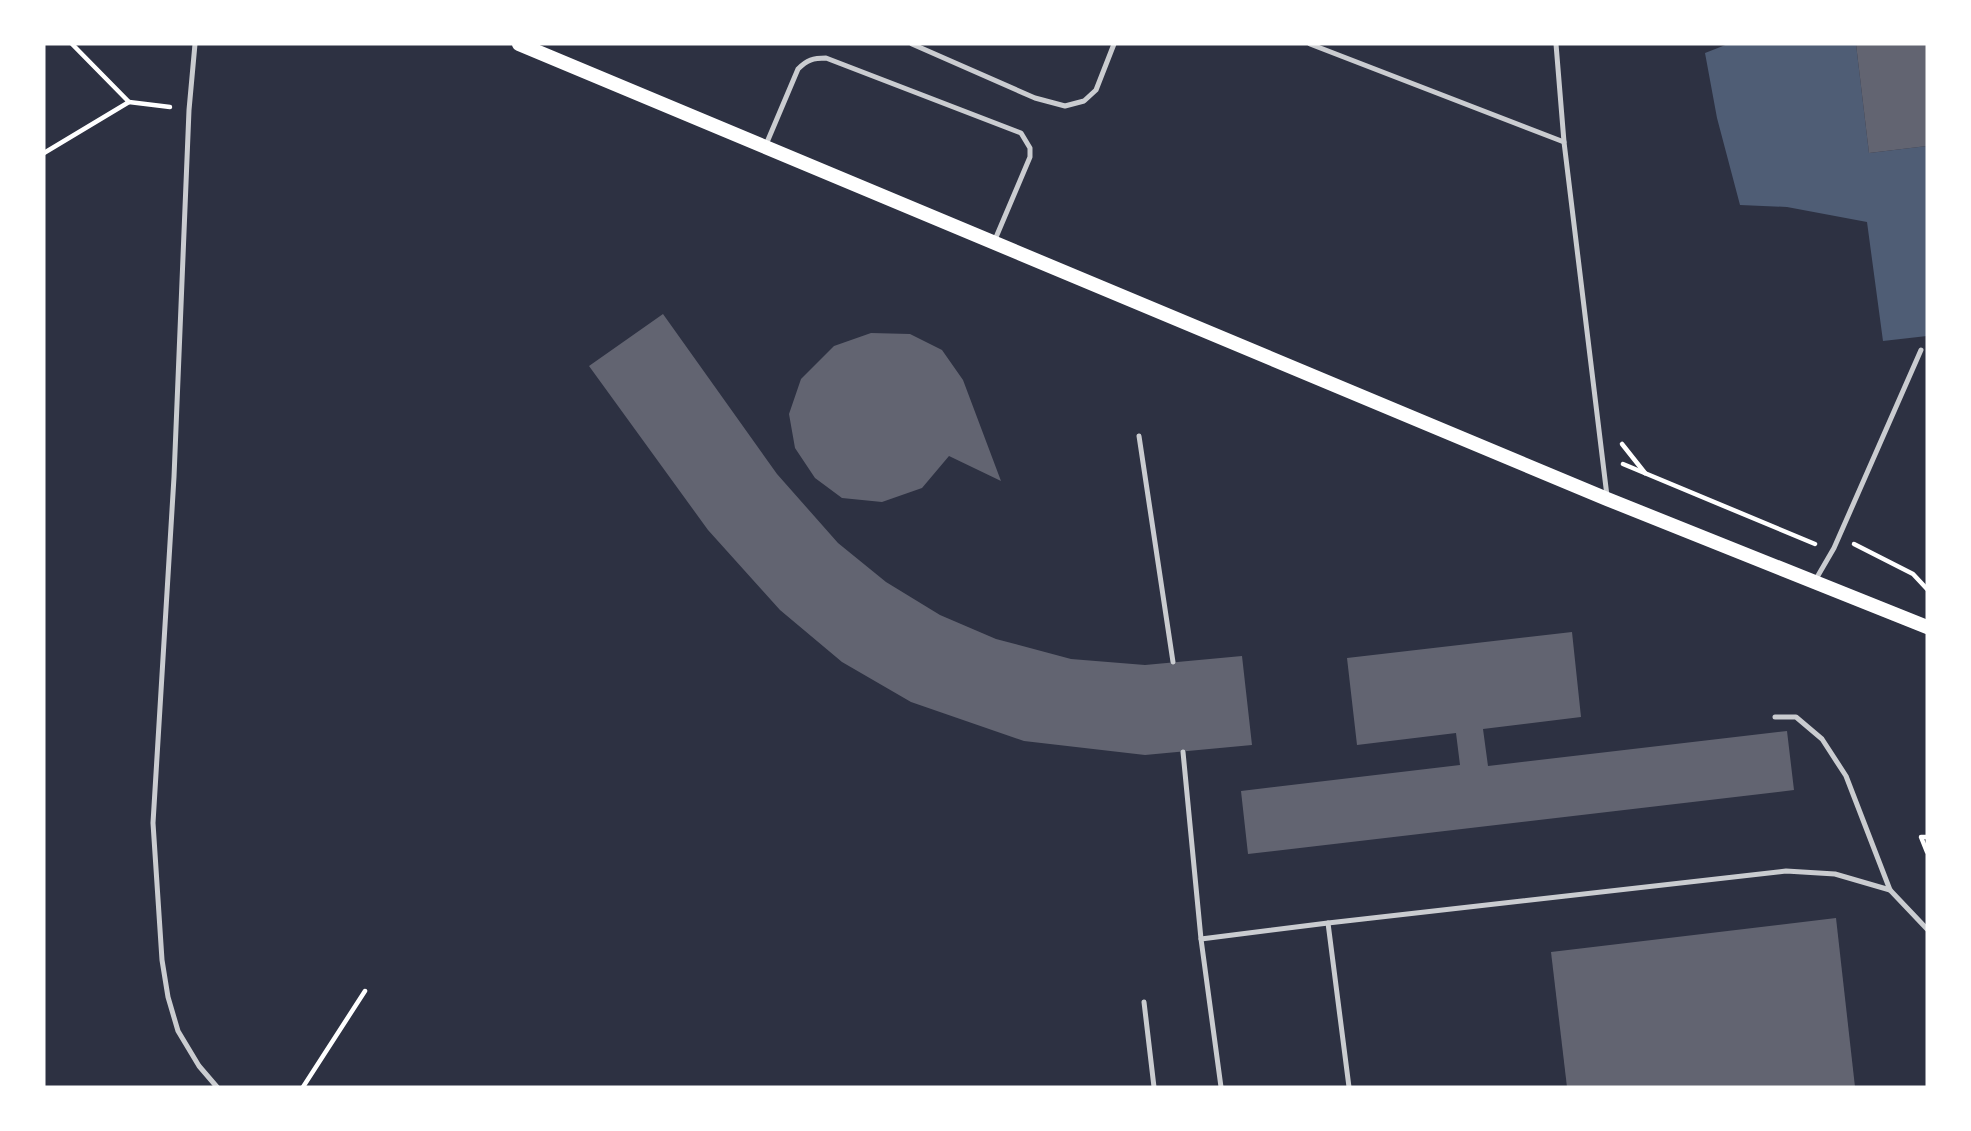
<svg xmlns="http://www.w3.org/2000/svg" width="1971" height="1131" viewBox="0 0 1971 1131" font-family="'Fira Sans',sans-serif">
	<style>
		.water { fill: #4f5d75 }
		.building { fill: #626471 }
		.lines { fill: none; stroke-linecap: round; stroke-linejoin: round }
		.path { stroke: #fff; stroke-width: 4.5 }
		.service { stroke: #caccd0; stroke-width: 5 }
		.secondary { stroke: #fff; stroke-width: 14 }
	</style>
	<rect width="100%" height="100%" fill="#2d3142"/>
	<path class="water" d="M1728 44H1856L1869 153 1927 146V336L1883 341 1867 222 1787 207 1740 205 1717 118 1705 53Z"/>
	<g class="building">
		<path d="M1856 44H1927V146L1869 153Z"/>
		<path d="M663 314 777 474 838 543 886 582 940 615 996 639 1071 659 1145 665 1242 656 1252 745 1145 755 1024 741 911 702 842 662 780 610 708 530 589 366Z"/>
		<path d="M871 333 910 334 942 350 963 380 1001 481 949 456 922 488 882 502 842 498 815 478 795 448 789 414 801 379 834 346Z"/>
		<path d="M1572 632 1581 717 1483 729 1488 766 1787 731 1794 790 1248 854 1241 791 1460 765 1456 733 1357 745 1347 658Z"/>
		<path d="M1836 918 1855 1087H1567L1551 952Z"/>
	</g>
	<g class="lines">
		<g class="path">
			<path d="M129 102 170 107"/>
			<path d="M44 153 129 102 72 44"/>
			<path d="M1622 444 1645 473"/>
			<path d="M1623 464 1815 544"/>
			<path d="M1854 544 1913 574 1927 589"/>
			<path d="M1927 837H1921L1927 852"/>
			<path d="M303 1087 365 991"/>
		</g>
		<g class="service">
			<path d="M195 44 189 110 174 477 153 823 162 960 168 997 178 1031 199 1066 217 1087"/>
			<path d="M912 44 1035 98 1065 106 1084 101 1096 90 1114 44"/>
			<path d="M1310 44 1564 142"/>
			<path d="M1556 44 1564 142 1607 496"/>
			<path d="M765 147 798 69C807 60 813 58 826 58L1021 133 1030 148V157L994 242"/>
			<path d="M1139 436 1173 662"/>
			<path d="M1816 579 1834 548 1921 350"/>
			<path d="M1775 717H1796L1822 739 1846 776 1890 890 1927 929"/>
			<path d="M1183 752 1201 939"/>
			<path d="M1144 1002 1154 1087"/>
			<path d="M1221 1087 1201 939 1328 923"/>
			<path d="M1349 1087 1328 923 1786 871 1835 874 1890 890"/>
		</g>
		<path class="secondary" d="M519 44 1607 499 1927 627"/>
	</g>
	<rect width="1971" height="1131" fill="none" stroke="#ffffff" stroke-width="91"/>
</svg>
